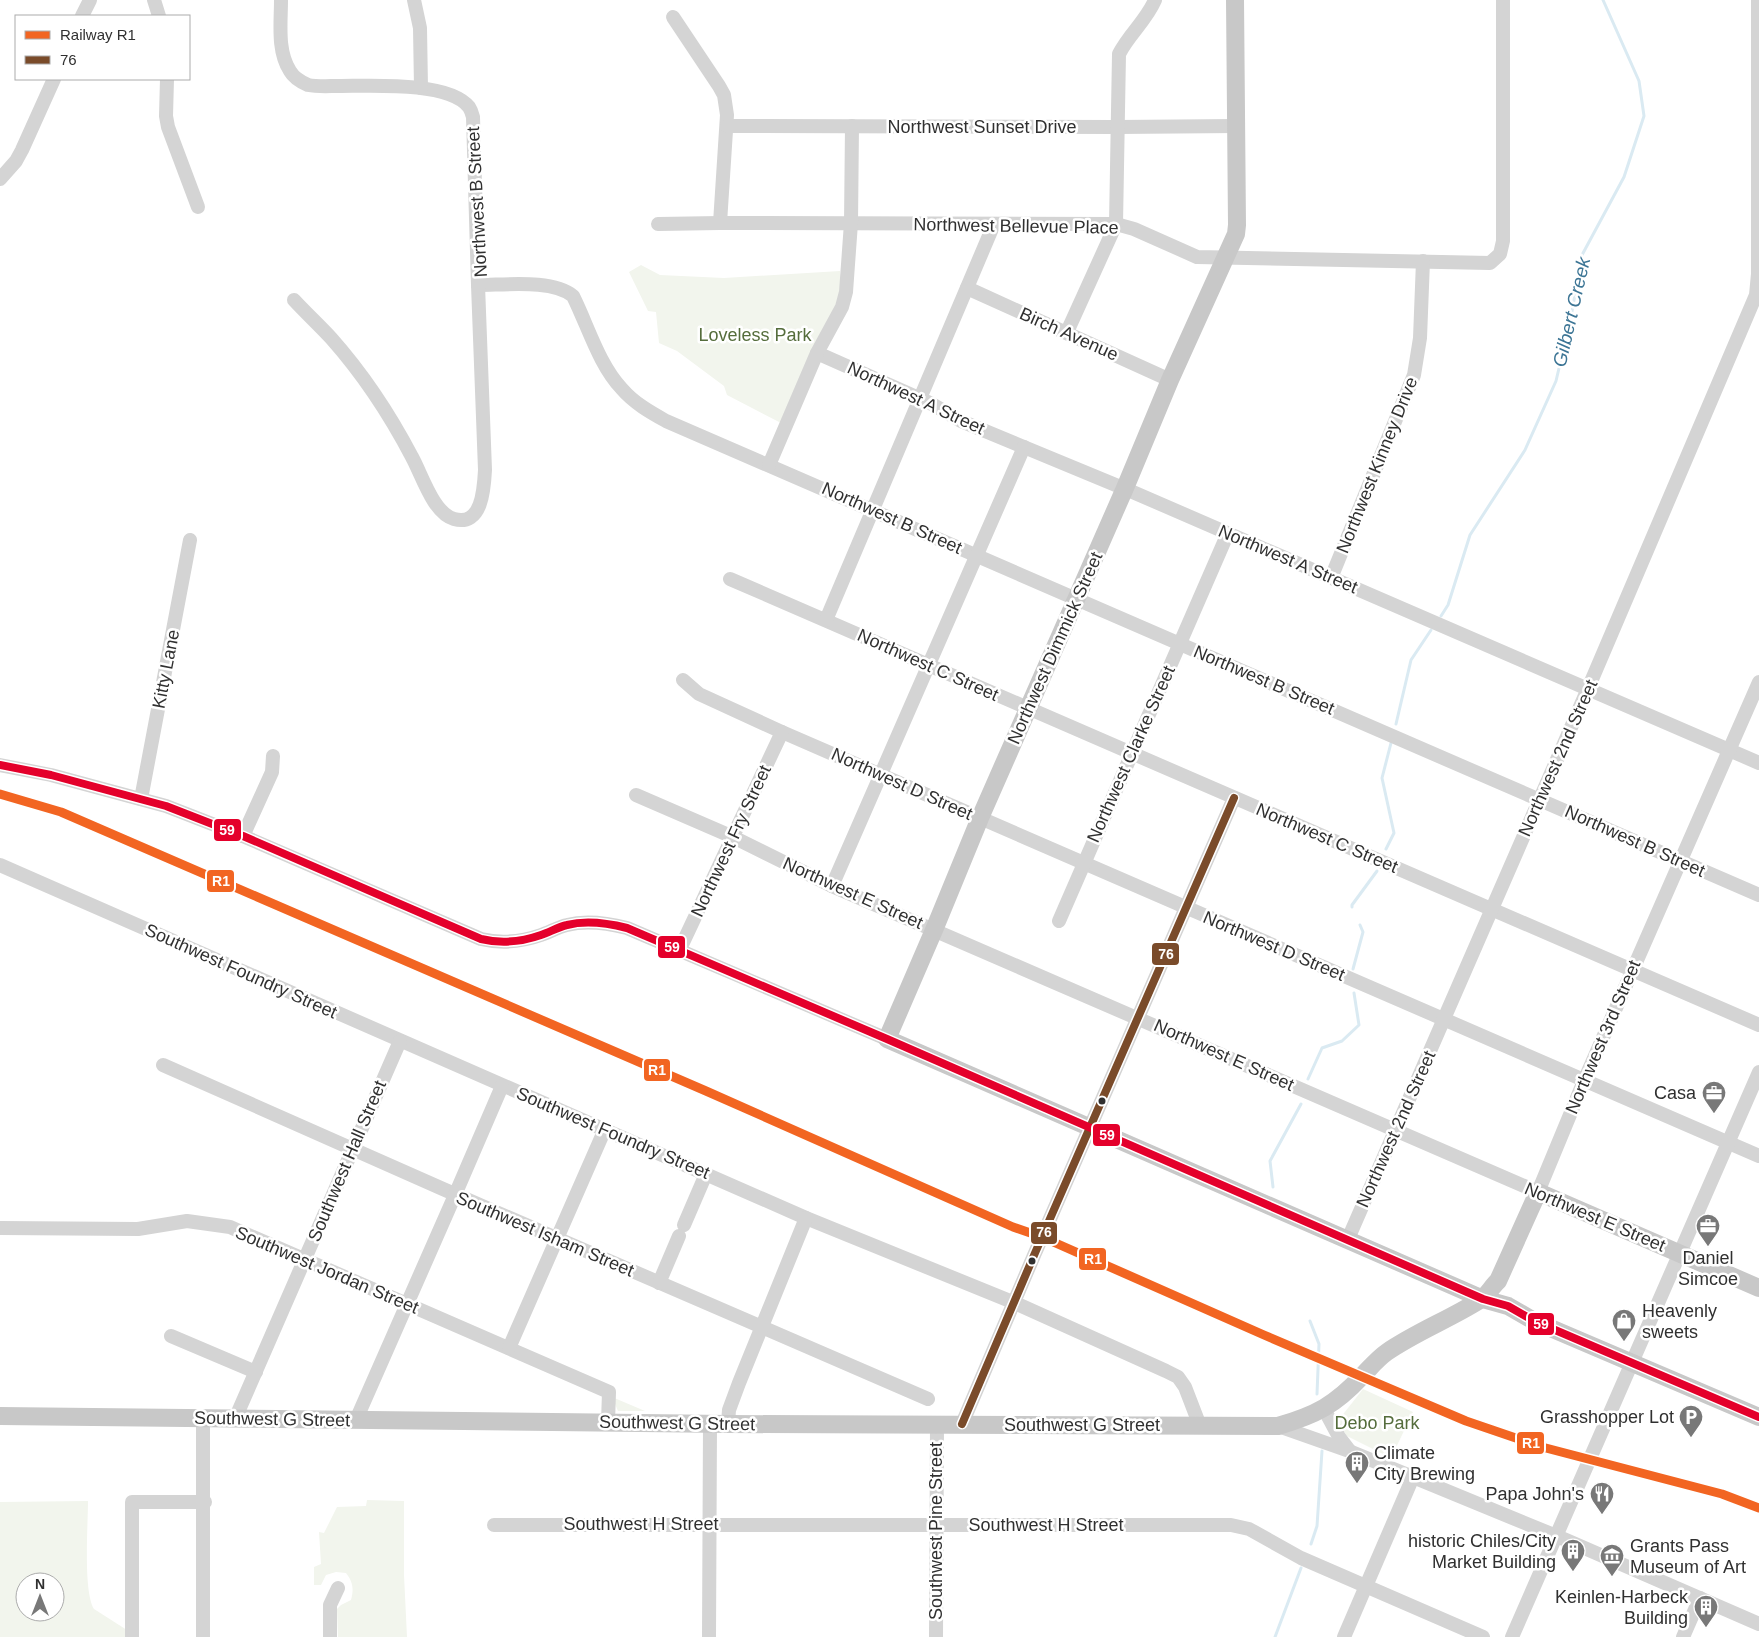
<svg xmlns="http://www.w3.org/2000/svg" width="1759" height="1637" viewBox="0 0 1759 1637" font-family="Helvetica,sans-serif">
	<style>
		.green { fill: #f2f5ed; fill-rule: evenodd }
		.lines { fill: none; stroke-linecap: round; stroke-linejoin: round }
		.stream { stroke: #daeaf2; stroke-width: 3 }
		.minor { stroke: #d4d4d4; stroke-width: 14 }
		.major { stroke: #c8c8c8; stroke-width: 18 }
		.bus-1-casing { stroke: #fff; stroke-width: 11 }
		.bus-2-casing { stroke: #fff; stroke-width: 11 }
		.bus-1 { stroke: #7a4b2a; stroke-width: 8 }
		.bus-2 { stroke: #e4002b; stroke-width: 8 }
		.rail-1-casing { stroke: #fff; stroke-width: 12 }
		.rail-1 { stroke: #f26522; stroke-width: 9 }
		.bus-dot { fill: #303030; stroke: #fff; stroke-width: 2 }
		.labels { text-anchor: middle; stroke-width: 5; stroke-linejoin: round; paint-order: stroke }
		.street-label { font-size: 18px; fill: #303030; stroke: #fff }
		.park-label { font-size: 18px; fill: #556d3c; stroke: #fff }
		.poi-label { font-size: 18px; fill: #303030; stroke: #fff; text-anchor: end }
		.water-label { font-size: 19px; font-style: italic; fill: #3c7595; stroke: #fff }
		.line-badge { stroke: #fff; stroke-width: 2 }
		.badge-label { font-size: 14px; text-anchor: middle; font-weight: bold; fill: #fff }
	</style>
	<rect width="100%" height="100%" fill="#fff"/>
	<g class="green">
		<path d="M641 265 660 275 724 278 840 271V298L781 423 727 395 724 386 677 351 659 343 656 312 648 311 629 272Z"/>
		<path d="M1363 1389 1413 1412 1391 1458 1347 1436 1337 1422Z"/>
		<path d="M612 1397 645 1411H618Z"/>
		<path d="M367 1500 404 1501V1575L407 1637H338L337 1609 341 1605 351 1600C354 1589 353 1582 346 1573L336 1572 326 1575 321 1585H314V1567L321 1564 319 1532 324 1533 337 1507 366 1506Z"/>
		<path d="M88 1501C88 1525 83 1591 94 1609L130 1632V1637H0V1502ZM25 1582H55V1612H25Z"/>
	</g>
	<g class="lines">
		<g class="stream">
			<path d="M1441 616 1448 605 1470 535 1525 450 1556 381 1571 317 1582 255 1624 177 1644 116 1639 81 1603 0"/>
			<path d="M1396 724 1411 660 1431 630"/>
			<path d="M1386 849 1394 833 1382 778 1391 743"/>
			<path d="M1352 907V905L1377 871"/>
			<path d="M1353 969 1363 932 1360 925"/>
			<path d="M1308 1079 1322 1048 1342 1041 1359 1025 1354 993"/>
			<path d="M1273 1187 1270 1161 1301 1104"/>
			<path d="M1310 1321 1319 1344 1317 1394"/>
			<path d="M1311 1544 1317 1526 1322 1451"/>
			<path d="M1275 1637 1301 1568"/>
		</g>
		<g class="minor">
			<path d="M154 0 159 16"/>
			<path d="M281 0C281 23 277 51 290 71 294 78 301 82 308 85 318 87 329 86 339 86 370 86 448 81 469 107 471 110 472 113 473 117L478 285C505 285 553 279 573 296 588 326 599 365 622 389 634 403 650 412 666 421L1759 895"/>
			<path d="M414 0 420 28 421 88"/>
			<path d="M82 16 90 0"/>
			<path d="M673 17 719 86 724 95 727 115 720 223"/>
			<path d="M167 79 166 116 168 127 198 207"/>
			<path d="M727 126 1117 127 1237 126"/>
			<path d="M0 179 16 161 22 150 54 79"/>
			<path d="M658 224 720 223 1116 224 1134 229 1197 257 1490 263 1500 254 1503 241V0"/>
			<path d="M967 288 1170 380"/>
			<path d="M294 300C306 313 319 325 331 338 363 374 390 415 412 457 422 475 433 513 454 519 482 527 484 489 485 470L478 285"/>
			<path d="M1067 332 1116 224 1119 54C1129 34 1146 21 1155 0"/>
			<path d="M817 353 932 404 961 421 1135 493 1759 763"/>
			<path d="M769 465 817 353 842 307 846 292 851 223 852 126"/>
			<path d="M1331 578 1414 375 1420 338 1423 261"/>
			<path d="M730 579 1759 1025"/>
			<path d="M826 620 994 224"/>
			<path d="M683 680 699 694 782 732 1759 1156"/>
			<path d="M0 765 51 775 166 806 243 836 481 939C502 944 521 942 541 935 550 932 558 927 567 925 587 920 607 923 627 928L887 1039"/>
			<path d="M636 795 733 837 832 886 1538 1192 1584 1081 1759 682"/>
			<path d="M141 799 190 540"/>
			<path d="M243 836 272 772 273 756"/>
			<path d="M0 865 806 1218 1015 1303 1166 1371 1178 1377 1185 1387 1200 1426"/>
			<path d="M832 886 1024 447"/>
			<path d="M1059 921 1228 533"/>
			<path d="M679 951 782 732"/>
			<path d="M163 1065 443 1189 928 1399"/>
			<path d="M684 1225 706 1174"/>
			<path d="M0 1228 138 1229 187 1221 230 1227 609 1392 608 1422"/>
			<path d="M1348 1239 1593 677 1756 295 1758 274V0"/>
			<path d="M659 1283 679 1236"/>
			<path d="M171 1336 256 1372"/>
			<path d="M509 1348 605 1129"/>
			<path d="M1324 1409 1339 1437 1349 1450"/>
			<path d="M203 1418V1637"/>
			<path d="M235 1419 400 1041"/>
			<path d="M356 1420 455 1195 502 1086"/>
			<path d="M728 1424 729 1410 739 1383 806 1218"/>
			<path d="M962 1424 1035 1253 1234 798"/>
			<path d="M1278 1426 1349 1451 1413 1477 1566 1540 1759 1624"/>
			<path d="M494 1525H1231L1249 1529 1301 1558 1483 1637"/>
			<path d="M132 1637V1502H205"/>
			<path d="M330 1637V1605L338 1588"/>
			<path d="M709 1637 710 1424"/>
			<path d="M936 1637 937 1425"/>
			<path d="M1344 1637 1413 1477"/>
			<path d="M1512 1637 1759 1072"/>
			<path d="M1683 1637 1700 1598"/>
		</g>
		<g class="major">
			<path d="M1235 0 1237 225 1236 234 1170 380 1125 488 980 818 934 930 887 1039 1483 1299 1508 1306 1534 1321 1759 1417"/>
			<path d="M0 1416 728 1424 1278 1426C1316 1415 1335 1405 1362 1376 1370 1368 1377 1359 1387 1352 1416 1332 1450 1319 1480 1300 1487 1296 1492 1286 1498 1281L1538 1192 1759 1288"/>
		</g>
		<defs>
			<path id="bus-1" d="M962 1424 1035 1253 1234 798"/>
			<path id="bus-2" d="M0 765 51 775 166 806 243 836 481 939C502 944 521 942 541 935 550 932 558 927 567 925 587 920 607 923 627 928L887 1039 1483 1299 1508 1306 1534 1321 1759 1417"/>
		</defs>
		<use href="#bus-1" class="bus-1-casing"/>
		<use href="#bus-2" class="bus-2-casing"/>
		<use href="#bus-1" class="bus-1"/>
		<use href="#bus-2" class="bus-2"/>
		<defs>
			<path id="rail-1" d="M0 794 61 812 706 1091 1013 1227 1042 1237 1264 1335 1466 1421 1542 1447 1722 1494 1759 1508"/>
		</defs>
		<use href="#rail-1" class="rail-1-casing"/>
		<use href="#rail-1" class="rail-1"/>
	</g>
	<defs>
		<symbol id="office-pin" viewBox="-11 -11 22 30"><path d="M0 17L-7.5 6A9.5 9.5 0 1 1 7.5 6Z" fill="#787878" stroke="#fff"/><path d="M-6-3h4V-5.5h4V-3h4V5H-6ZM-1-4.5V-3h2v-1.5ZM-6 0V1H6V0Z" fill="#fff"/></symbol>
		<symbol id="shop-pin" viewBox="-11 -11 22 30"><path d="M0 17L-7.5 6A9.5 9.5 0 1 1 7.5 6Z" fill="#787878" stroke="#fff"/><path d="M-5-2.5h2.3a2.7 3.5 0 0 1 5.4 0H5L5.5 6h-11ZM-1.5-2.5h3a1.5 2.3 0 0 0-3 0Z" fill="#fff"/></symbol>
		<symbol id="parking-pin" viewBox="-11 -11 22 30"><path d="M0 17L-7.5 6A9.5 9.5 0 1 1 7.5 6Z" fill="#787878" stroke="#fff"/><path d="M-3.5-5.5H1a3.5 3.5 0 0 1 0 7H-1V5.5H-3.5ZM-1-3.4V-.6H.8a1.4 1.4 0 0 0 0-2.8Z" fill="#fff"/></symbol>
		<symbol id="building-pin" viewBox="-11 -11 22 30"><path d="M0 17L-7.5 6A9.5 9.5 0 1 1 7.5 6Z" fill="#787878" stroke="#fff"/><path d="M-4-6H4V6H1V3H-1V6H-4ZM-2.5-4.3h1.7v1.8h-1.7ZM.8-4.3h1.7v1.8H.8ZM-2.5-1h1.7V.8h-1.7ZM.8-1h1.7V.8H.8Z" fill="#fff"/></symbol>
		<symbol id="restaurant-pin" viewBox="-11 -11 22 30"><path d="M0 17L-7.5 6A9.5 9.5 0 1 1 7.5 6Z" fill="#787878" stroke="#fff"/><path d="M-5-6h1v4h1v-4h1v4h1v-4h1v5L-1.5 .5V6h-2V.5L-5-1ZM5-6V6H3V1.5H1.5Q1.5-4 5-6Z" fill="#fff"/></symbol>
		<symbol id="museum-pin" viewBox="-11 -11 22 30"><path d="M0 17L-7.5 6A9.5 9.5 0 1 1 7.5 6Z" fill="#787878" stroke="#fff"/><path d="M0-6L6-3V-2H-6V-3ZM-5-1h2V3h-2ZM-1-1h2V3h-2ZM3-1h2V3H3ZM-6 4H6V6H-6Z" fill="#fff"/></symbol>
	</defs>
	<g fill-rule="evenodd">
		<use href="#office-pin" x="1700" y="1079" width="28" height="38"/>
		<use href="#office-pin" x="1694" y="1212" width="28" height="38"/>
		<use href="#shop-pin" x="1610" y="1307" width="28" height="38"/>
		<use href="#parking-pin" x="1677" y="1403" width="28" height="38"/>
		<use href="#building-pin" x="1343" y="1449" width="28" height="38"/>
		<use href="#restaurant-pin" x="1588" y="1480" width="28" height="38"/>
		<use href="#building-pin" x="1559" y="1537" width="28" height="38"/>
		<use href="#museum-pin" x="1598" y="1542" width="28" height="38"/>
		<use href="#building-pin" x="1692" y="1593" width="28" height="38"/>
	</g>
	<g class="bus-dot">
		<circle cx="1102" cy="1101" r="4.5"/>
		<circle cx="1032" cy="1261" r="4.5"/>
	</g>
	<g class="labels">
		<g class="street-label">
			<text x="982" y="133">Northwest Sunset Drive</text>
			<text transform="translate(477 202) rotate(-93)" y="6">Northwest B Street</text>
			<text transform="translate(1016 226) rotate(1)" y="6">Northwest Bellevue Place</text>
			<text transform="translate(1069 334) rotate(24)" y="6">Birch Avenue</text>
			<text transform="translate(916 398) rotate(25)" y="6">Northwest A Street</text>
			<text transform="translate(1377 465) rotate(-68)" y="6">Northwest Kinney Drive</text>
			<text transform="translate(892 518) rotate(24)" y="6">Northwest B Street</text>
			<text transform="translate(1288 559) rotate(23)" y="6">Northwest A Street</text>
			<text transform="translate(1055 648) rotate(-66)" y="6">Northwest Dimmick Street</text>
			<text transform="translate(928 665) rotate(24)" y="6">Northwest C Street</text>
			<text transform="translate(166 669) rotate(-79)" y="6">Kitty Lane</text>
			<text transform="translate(1264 680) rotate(23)" y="6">Northwest B Street</text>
			<text transform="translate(1131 754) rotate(-66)" y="6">Northwest Clarke Street</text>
			<text transform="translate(1558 758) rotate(-66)" y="6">Northwest 2nd Street</text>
			<text transform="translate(902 784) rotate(24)" y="6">Northwest D Street</text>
			<text transform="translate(1327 838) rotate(23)" y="6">Northwest C Street</text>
			<text transform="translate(731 841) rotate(-65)" y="6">Northwest Fry Street</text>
			<text transform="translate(1635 841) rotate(24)" y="6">Northwest B Street</text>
			<text transform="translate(853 893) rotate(24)" y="6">Northwest E Street</text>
			<text transform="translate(1274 946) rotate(23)" y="6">Northwest D Street</text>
			<text transform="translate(241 971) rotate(24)" y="6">Southwest Foundry Street</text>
			<text transform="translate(1603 1037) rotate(-67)" y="6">Northwest 3rd Street</text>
			<text transform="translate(1224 1055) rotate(24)" y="6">Northwest E Street</text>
			<text transform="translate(1396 1129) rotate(-66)" y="6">Northwest 2nd Street</text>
			<text transform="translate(613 1133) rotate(23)" y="6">Southwest Foundry Street</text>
			<text transform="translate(347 1161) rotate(-67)" y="6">Southwest Hall Street</text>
			<text transform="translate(1595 1217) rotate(23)" y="6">Northwest E Street</text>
			<text transform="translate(545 1234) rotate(23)" y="6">Southwest Isham Street</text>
			<text transform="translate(327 1270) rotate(23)" y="6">Southwest Jordan Street</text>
			<text transform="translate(272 1419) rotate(1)" y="6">Southwest G Street</text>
			<text transform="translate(677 1423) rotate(1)" y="6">Southwest G Street</text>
			<text x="1082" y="1431">Southwest G Street</text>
			<text x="641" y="1530">Southwest H Street</text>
			<text x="1046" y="1531">Southwest H Street</text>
			<text transform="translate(936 1531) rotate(-90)" y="6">Southwest Pine Street</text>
		</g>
		<g class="park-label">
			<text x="755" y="341">Loveless Park</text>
			<text x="1377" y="1429">Debo Park</text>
		</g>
		<g class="poi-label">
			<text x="1696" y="1099">Casa</text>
			<text x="1708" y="1264" text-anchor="middle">Daniel<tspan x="1708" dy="21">Simcoe</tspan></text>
			<text x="1642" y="1317" text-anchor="start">Heavenly<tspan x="1642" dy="21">sweets</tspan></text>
			<text x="1674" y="1423">Grasshopper Lot</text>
			<text x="1374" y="1459" text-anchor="start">Climate<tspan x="1374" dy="21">City Brewing</tspan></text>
			<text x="1584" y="1500">Papa John's</text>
			<text x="1556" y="1547">historic Chiles/City<tspan x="1556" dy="21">Market Building</tspan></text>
			<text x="1630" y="1552" text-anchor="start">Grants Pass<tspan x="1630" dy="21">Museum of Art</tspan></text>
			<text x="1688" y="1603">Keinlen-Harbeck<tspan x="1688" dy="21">Building</tspan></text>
		</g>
		<g class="water-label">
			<text transform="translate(1571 312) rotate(-77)" y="7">Gilbert Creek</text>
		</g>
	</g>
	<g class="line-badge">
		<rect x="213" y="818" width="29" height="24" rx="5" fill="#e4002b"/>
		<rect x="206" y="869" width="29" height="24" rx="5" fill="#f26522"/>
		<rect x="657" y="935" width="29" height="24" rx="5" fill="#e4002b"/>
		<rect x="1151" y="942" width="29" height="24" rx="5" fill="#7a4b2a"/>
		<rect x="643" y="1058" width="28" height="24" rx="5" fill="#f26522"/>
		<rect x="1092" y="1123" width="29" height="24" rx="5" fill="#e4002b"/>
		<rect x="1030" y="1221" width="28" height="24" rx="5" fill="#7a4b2a"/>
		<rect x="1078" y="1247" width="29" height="24" rx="5" fill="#f26522"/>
		<rect x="1527" y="1312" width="28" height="24" rx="5" fill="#e4002b"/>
		<rect x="1516" y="1431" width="29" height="24" rx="5" fill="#f26522"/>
	</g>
	<g class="badge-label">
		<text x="227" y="835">59</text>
		<text x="221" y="886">R1</text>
		<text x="672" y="952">59</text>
		<text x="1166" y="959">76</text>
		<text x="657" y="1075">R1</text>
		<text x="1107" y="1140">59</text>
		<text x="1044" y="1237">76</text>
		<text x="1093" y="1264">R1</text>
		<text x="1541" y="1329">59</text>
		<text x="1531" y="1448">R1</text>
	</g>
	<rect x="15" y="15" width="175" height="65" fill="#ffffff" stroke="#acacac"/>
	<rect x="25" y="31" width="25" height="8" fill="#f26522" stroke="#acacac"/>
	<text x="60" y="40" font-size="15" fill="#303030">Railway R1</text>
	<rect x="25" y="56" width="25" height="8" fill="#7a4b2a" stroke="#acacac"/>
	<text x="60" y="65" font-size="15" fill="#303030">76</text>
	<g transform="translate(40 1597)"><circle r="24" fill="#ffffff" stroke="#acacac"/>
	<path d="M0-4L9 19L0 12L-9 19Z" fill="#787878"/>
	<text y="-8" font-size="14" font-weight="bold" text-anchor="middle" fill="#303030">N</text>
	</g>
</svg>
